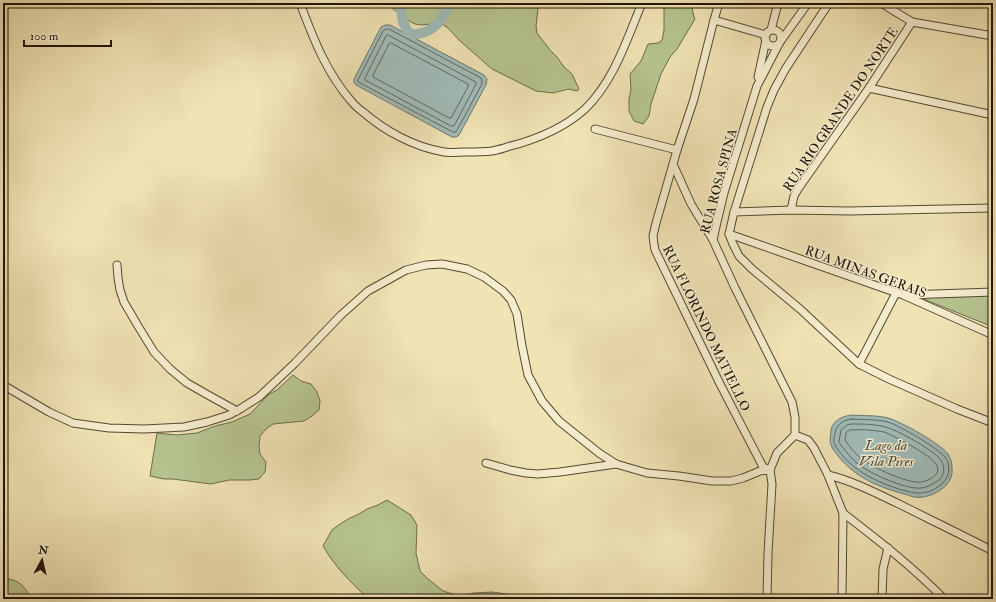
<svg xmlns="http://www.w3.org/2000/svg" width="996" height="602" viewBox="0 0 996 602" font-family="'IM FELL Double Pica',serif">
	<style>
		.green { fill: #b6c490; stroke: #6b6c4c }
		.water { fill: #a0bbb8; stroke: #6d7871 }
		.lines { fill: none; stroke-linecap: round; stroke-linejoin: round }
		.shore { stroke: #606860; stroke-width: 1 }
		.river { stroke: #a0bbb8; stroke-width: 10 }
		.minor-casing { stroke: #544832; stroke-width: 9 }
		.minor { stroke: #f5edce; stroke-width: 7 }
		.labels { text-anchor: middle; stroke-width: 3; stroke-linejoin: round; paint-order: stroke }
		.street-label { font-size: 13px; fill: #201407; stroke: #f5edce }
		.water-label { font-size: 14px; font-style: italic; fill: #4d4e45; stroke: #f5edce }
	</style>
	<rect width="100%" height="100%" fill="#f0e3b4"/>
	<filter id="stains"><feTurbulence type="fractalNoise" baseFrequency=".005" numOctaves="4"/><feColorMatrix values="0 0 0 0 .2 0 0 0 0 .09 0 0 0 0 .02 0 0 0 .5 -.17"/></filter>
	<radialGradient id="worn" r=".72"><stop offset=".6" stop-color="#630" stop-opacity="0"/><stop offset="1" stop-color="#630" stop-opacity=".3"/></radialGradient>
	<g class="green">
		<path d="M388 3H548C545 6 540 6 538 9L536 26 537 33 550 50 557 57 564 67 572 74 579 89 577 91 569 89 553 93 536 91 492 69 459 40 448 28 442 24 438 23 422 25 415 24 407 20 391 7Z"/>
		<path d="M664 3H696L692 8 694 17 695 19 677 49 670 57 661 74 651 104 649 116 643 124 634 121 629 111V99L631 89 630 74 641 61 648 44 658 43 662 40 664 30Z"/>
		<path d="M993 294V327L916 296Z"/>
		<path d="M293 375 301 381 311 384 317 392 320 401 319 410 312 416 304 421 273 424 266 429 260 436 259 446 260 454 266 462 265 472 259 479 250 480H229L211 484 173 479H164L150 476 157 433 177 435 197 433 215 426 232 422 250 414 269 394 277 390Z"/>
		<path d="M387 500 411 515 417 525 416 553 420 571 428 579 443 591 456 595H465L474 593 492 592 514 595 517 599H369C350 582 336 568 323 546L332 530 340 524 350 518 359 514 367 509 378 505Z"/>
		<path d="M3 578C16 580 21 582 28 593L27 599H3Z"/>
	</g>
	<g class="water">
		<path d="M385 25H390L484 75 487 79 486 85 459 135 456 137H452L356 85 354 82V79L381 27Z"/>
		<path d="M852 415C864 416 876 415 888 418 900 421 941 444 948 454 951 459 952 463 952 468 954 484 937 495 923 497 918 498 912 497 908 495 881 488 857 479 839 457 837 454 832 449 831 445 829 441 831 435 831 430 833 420 843 416 852 415Z"/>
	</g>
	<g class="lines">
		<g class="shore">
			<path d="M387 29H389L481 78 482 80V84L456 132H453L358 82V80L383 31Z"/>
			<path d="M388 35 476 82V84L454 126H451L365 80V78L386 36Z"/>
			<path d="M391 43 468 84V87L451 118H449L373 77V75L389 44Z"/>
			<path d="M852 419C864 420 877 419 888 422 900 426 938 448 945 457 957 475 939 491 922 493 915 494 908 491 902 490 879 483 857 473 842 455 840 452 836 448 835 445 833 441 834 437 835 433 837 424 843 420 852 419Z"/>
			<path d="M852 424C863 424 875 424 885 427 896 429 933 450 940 459 944 463 945 472 942 476 941 479 938 481 936 482 931 485 927 487 922 488 906 490 872 474 859 465 852 459 844 450 839 442L841 430 847 425Z"/>
			<path d="M850 430C860 429 873 430 884 432 893 435 932 456 936 464 938 467 938 470 937 473 933 478 928 481 921 482 908 484 872 467 862 459 855 454 850 447 845 440L846 433Z"/>
		</g>
		<path class="river" d="M400 3 403 22 408 32C410 33 414 35 416 34 433 33 445 18 449 3"/>
		<defs>
			<g id="minor">
				<path d="M300 3C313 38 327 74 352 102 355 106 359 109 363 112 385 131 414 147 444 152 450 153 458 152 465 152 474 152 483 152 492 151 497 150 502 149 507 147 535 140 563 129 585 109 614 81 627 39 642 3"/>
				<path d="M719 3 714 20 694 99 677 150 656 223 653 236 654 244 655 250 720 384 763 467 770 470"/>
				<path d="M829 3 786 68 774 90 767 107 734 212 729 234 733 244 739 256 752 269 800 309 859 364 889 379 957 409 993 423"/>
				<path d="M881 3 912 22 993 36"/>
				<path d="M714 20 766 35"/>
				<path d="M771 30 778 3"/>
				<circle cx="773" cy="38" r="8"/>
				<path d="M758 77 766 40"/>
				<path d="M869 88 993 115"/>
				<path d="M595 129 677 150"/>
				<path d="M673 164 691 204 713 240"/>
				<path d="M791 210 794 196 798 189 869 88 912 22"/>
				<path d="M734 212 791 210 849 211 993 208"/>
				<path d="M729 234 903 295 993 335"/>
				<path d="M117 265 118 278 120 290 124 302 138 326 154 352 170 369 187 383 208 395 237 411"/>
				<path d="M905 295 993 292"/>
				<path d="M859 364 896 293"/>
				<path d="M3 385 49 412 73 423 109 428 144 429 184 427 207 422 229 415 240 409 259 397 295 363 341 315 368 291 406 270 426 265 442 264 467 269 484 277 503 291 511 300 517 314 522 346 528 375 542 401 559 421 599 453 616 464 647 473 679 476 712 481H731L743 478 760 471 770 470"/>
				<path d="M795 435V417L792 402 735 288 713 240 717 222 724 193 757 86 780 42 808 3"/>
				<path d="M795 435 808 440 814 448 828 475 843 513 842 599"/>
				<path d="M486 463 510 470 526 473 538 474 560 472 616 464"/>
				<path d="M828 475C853 481 876 493 899 504 931 520 962 535 993 551"/>
				<path d="M843 513C878 540 913 567 944 599"/>
				<path d="M767 599 768 553 772 484 770 470 777 453 795 435"/>
				<path d="M882 599 883 569 888 548"/>
			</g>
		</defs>
		<use href="#minor" class="minor-casing"/>
		<use href="#minor" class="minor"/>
	</g>
	<g class="labels">
		<g class="street-label">
			<text transform="translate(840 109) rotate(-56)" y="5">RUA RIO GRANDE DO NORTE</text>
			<text transform="translate(718 181) rotate(-75)" y="5">RUA ROSA SPINA</text>
			<text transform="translate(866 271) rotate(20)" y="5">RUA MINAS GERAIS</text>
			<text transform="translate(707 328) rotate(64)" y="5">RUA FLORINDO MATIELLO</text>
		</g>
		<g class="water-label">
			<text x="886" y="450">Lago da<tspan x="886" dy="16">Vila Pires</tspan></text>
		</g>
	</g>
	<rect width="996" height="602" fill="none" stroke="#f0e3b4" stroke-width="16"/>
	<rect x="4" y="4" width="988" height="594" fill="none" stroke="#201407" stroke-width="2"/>
	<rect x="8" y="8" width="980" height="586" fill="none" stroke="#201407"/>
	<g transform="translate(42 560) rotate(8)" stroke="#f5edce" stroke-width="3" paint-order="stroke">
	<path d="M0-3L7 15L0 10L-7 15Z" fill="#201407"/>
	<text y="-6" font-size="11" font-weight="bold" text-anchor="middle" fill="#201407">N</text>
	</g>
	<path d="M24 40v6h87v-6" fill="none" stroke="#201407" stroke-width="2"/>
	<text x="30" y="40" font-size="12" fill="#201407" stroke="#f5edce" stroke-width="3" paint-order="stroke">100 m</text>
	<rect width="100%" height="100%" filter="url(#stains)"/>
	<rect width="100%" height="100%" fill="url(#worn)"/>
</svg>
